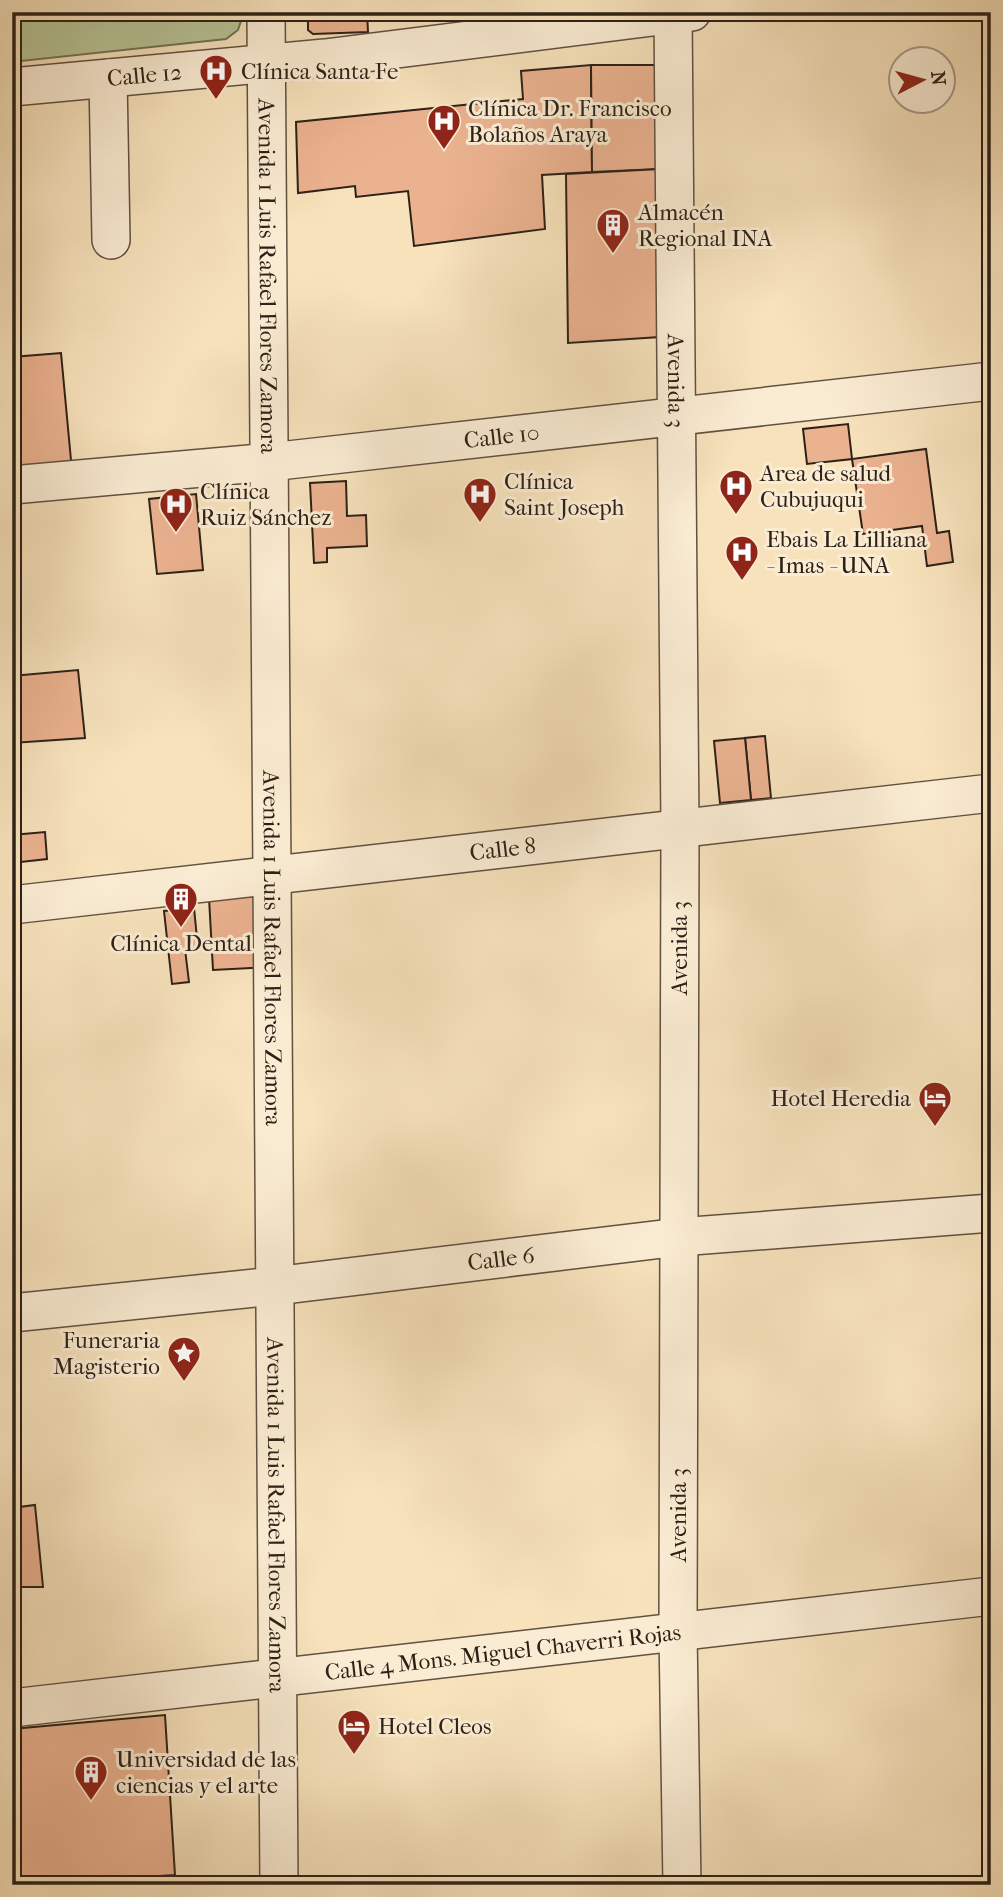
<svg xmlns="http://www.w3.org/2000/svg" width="1003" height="1897" viewBox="0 0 1003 1897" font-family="'IM FELL French Canon',serif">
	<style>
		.green { fill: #b7c496; stroke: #727256; stroke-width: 2 }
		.building { fill: #ebb290; stroke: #2d2117; stroke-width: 2 }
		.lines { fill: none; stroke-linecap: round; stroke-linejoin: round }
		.minor-casing { stroke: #605140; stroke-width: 40 }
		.minor { stroke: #faecd3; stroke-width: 37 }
		.labels { text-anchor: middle; stroke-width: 6; stroke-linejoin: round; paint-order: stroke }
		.poi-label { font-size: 23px; fill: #2d2117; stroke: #faecd3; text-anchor: start }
		.street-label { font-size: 23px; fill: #2d2117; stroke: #faecd3 }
	</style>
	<rect width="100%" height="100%" fill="#f7e2bc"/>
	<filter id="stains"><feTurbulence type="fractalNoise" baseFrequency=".00286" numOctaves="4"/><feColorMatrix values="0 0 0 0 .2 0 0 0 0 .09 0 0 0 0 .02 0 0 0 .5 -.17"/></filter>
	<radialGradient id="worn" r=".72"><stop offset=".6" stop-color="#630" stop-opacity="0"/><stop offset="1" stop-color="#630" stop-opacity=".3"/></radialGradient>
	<path class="green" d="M12 12H244L238 30 226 39 12 62Z"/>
	<g class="building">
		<path d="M308 12H367L368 32 313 34 308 30Z"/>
		<path d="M591 65 592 172 542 175 545 229 414 246 408 191 356 197 355 186 298 193 296 122 523 99 521 71Z"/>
		<path d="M591 65H657L660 169 592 172Z"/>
		<path d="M660 169V337L568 343 566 174Z"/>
		<path d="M61 353 72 471 12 478V357Z"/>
		<path d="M848 424 852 459 807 464 803 429Z"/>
		<path d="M926 449 937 533 949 531 953 562 927 566 922 526 863 534 852 459Z"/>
		<path d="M346 481 347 516 366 515 367 546 327 548V562L314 563 310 483Z"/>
		<path d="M196 494 203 570 157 574 149 499Z"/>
		<path d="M78 670 85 738 12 743V676Z"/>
		<path d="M765 736 771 798 751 800 745 738Z"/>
		<path d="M745 738 751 800 720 803 714 741Z"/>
		<path d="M45 832 47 859 12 863V835Z"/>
		<path d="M255 896 270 967 213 970 209 898Z"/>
		<path d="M194 908 198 948 185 949 189 982 172 984 164 911Z"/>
		<path d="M35 1505 43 1587H12V1508Z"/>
		<path d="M165 1715 175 1875 143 1877V1885H12V1729Z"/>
	</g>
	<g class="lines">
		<defs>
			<g id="minor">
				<path id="s1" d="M266 12 279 1885"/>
				<path id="s2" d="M673 12 680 828 678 1632 682 1885"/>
				<path d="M108 78 111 240"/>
				<path id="s3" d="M12 87 325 58 692 12"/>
				<path id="s4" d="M12 485 270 462 991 381"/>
				<path id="s5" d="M12 905 991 793"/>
				<path id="s6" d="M12 1313 275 1286 679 1237 991 1213"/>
				<path id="s7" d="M12 1708 991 1596"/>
			</g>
		</defs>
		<use href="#minor" class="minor-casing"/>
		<use href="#minor" class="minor"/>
	</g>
	<defs>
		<symbol id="hospital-pin" viewBox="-11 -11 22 30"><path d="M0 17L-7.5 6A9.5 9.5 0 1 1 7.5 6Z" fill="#8f2418" stroke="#faecd3"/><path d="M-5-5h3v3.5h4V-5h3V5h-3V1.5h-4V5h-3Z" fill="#fff"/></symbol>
		<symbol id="building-pin" viewBox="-11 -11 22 30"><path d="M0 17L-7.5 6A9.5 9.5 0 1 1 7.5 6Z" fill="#8f2418" stroke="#faecd3"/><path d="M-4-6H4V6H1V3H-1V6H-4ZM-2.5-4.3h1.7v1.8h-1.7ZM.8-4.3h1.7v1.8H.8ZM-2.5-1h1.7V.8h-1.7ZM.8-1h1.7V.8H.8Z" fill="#fff"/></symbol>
		<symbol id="hotel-pin" viewBox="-11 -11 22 30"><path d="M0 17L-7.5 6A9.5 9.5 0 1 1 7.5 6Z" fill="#8f2418" stroke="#faecd3"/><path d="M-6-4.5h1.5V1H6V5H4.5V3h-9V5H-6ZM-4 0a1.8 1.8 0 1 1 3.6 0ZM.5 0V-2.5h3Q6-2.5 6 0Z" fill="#fff"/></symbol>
		<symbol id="sight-pin" viewBox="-11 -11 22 30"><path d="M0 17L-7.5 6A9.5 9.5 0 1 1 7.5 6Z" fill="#8f2418" stroke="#faecd3"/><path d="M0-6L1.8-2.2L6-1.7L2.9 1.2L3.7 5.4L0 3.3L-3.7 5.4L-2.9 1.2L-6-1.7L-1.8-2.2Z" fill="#fff"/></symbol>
	</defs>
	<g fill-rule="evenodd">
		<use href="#hospital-pin" x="197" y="52" width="38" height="52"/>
		<use href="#hospital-pin" x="425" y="102" width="38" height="52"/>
		<use href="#building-pin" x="594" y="206" width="38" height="52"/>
		<use href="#hospital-pin" x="717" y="467" width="38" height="52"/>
		<use href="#hospital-pin" x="461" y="475" width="38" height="52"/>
		<use href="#hospital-pin" x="157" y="485" width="38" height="52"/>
		<use href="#hospital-pin" x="723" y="533" width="38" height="52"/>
		<use href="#building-pin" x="162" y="880" width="38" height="52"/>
		<use href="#hotel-pin" x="916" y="1079" width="38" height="52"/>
		<use href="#sight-pin" x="165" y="1334" width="38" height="52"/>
		<use href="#hotel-pin" x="335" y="1707" width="38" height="52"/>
		<use href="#building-pin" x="72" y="1753" width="38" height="52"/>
	</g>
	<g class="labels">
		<g class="poi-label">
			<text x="241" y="79">Clínica Santa Fe</text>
			<text x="468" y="116">Clínica Dr. Francisco<tspan x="468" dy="26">Bolaños Araya</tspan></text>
			<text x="638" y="220">Almacén<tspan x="638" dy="26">Regional INA</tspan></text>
			<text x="760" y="481">Area de salud<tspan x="760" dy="26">Cubujuqui</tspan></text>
			<text x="504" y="489">Clínica<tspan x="504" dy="26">Saint Joseph</tspan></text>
			<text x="200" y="499">Clínica<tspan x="200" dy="26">Ruiz Sánchez</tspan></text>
			<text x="766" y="547">Ebais La Lilliana<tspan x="766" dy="26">- Imas - UNA</tspan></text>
			<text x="181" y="951" text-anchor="middle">Clínica Dental</text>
			<text x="911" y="1106" text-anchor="end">Hotel Heredia</text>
			<text x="160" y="1348" text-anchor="end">Funeraria<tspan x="160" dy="26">Magisterio</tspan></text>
			<text x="378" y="1734">Hotel Cleos</text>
			<text x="116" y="1767">Universidad de las<tspan x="116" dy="26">ciencias y el arte</tspan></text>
		</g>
		<g class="street-label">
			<text dy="8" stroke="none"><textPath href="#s3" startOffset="133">Calle 12</textPath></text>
			<text dy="8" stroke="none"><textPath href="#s1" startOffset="264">Avenida 1 Luis Rafael Flores Zamora</textPath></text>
			<text dy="8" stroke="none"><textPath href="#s2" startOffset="369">Avenida 3</textPath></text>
			<text dy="8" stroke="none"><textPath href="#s4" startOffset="492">Calle 10</textPath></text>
			<text dy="8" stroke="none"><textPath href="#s5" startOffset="494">Calle 8</textPath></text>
			<text dy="8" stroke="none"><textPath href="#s1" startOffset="936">Avenida 1 Luis Rafael Flores Zamora</textPath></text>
			<text transform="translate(679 948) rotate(-90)" y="8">Avenida 3</text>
			<text dy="8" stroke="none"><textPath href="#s6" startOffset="492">Calle 6</textPath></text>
			<text dy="8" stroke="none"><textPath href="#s1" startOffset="1503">Avenida 1 Luis Rafael Flores Zamora</textPath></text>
			<text transform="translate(678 1515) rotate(-90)" y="8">Avenida 3</text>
			<text dy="8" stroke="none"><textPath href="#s7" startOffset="494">Calle 4 Mons. Miguel Chaverri Rojas</textPath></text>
		</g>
	</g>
	<rect width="1003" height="1897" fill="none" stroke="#f7e2bc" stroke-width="42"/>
	<rect x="14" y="14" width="975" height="1869" fill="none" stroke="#2d2117" stroke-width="3.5"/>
	<rect x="21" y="21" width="961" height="1855" fill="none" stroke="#2d2117" stroke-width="2"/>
	<g transform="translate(922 80) rotate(84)"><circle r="33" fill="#faecd3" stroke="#a89b88" stroke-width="2"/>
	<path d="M0-5L12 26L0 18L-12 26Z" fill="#8f2418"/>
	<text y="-10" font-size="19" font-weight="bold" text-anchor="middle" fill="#2d2117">N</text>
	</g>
	<rect width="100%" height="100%" filter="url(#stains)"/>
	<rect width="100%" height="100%" fill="url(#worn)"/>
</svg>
